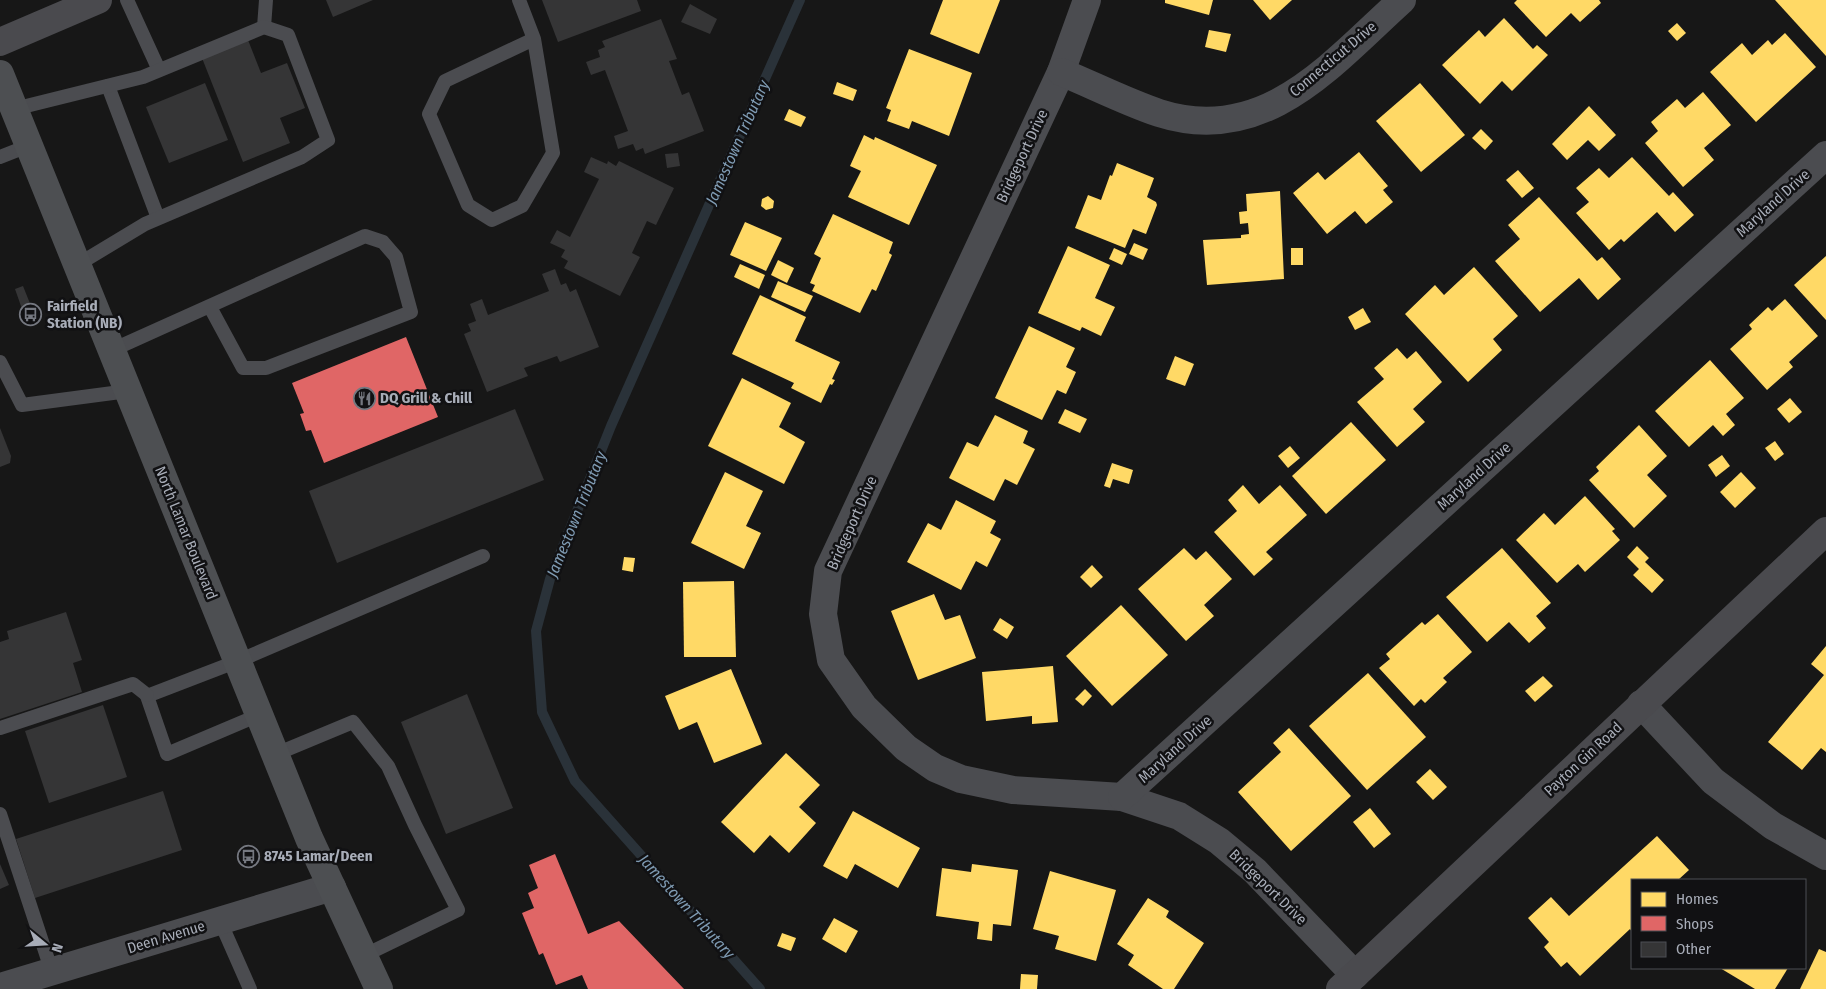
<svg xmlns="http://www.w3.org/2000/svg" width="1826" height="989" viewBox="0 0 1826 989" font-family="'Fira Sans Condensed',sans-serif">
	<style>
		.homes { fill: #ffd966 }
		.shops { fill: #e06666 }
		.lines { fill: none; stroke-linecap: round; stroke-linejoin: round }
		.stream { stroke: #2a3239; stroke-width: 10 }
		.building { fill: #353536 }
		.lane { stroke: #4b4c50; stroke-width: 14 }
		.street { stroke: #4b4c50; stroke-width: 28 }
		.secondary { stroke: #4a4a4e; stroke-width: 28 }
		.primary { stroke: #4d4f52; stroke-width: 28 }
		.labels { text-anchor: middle; stroke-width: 5; stroke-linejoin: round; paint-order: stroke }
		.street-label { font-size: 15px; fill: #a8adb8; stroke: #111113 }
		.poi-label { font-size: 15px; font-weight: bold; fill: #a8adb8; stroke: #111113; text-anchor: start }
		.water-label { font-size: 16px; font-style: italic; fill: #7f9bb3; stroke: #111113 }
	</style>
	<rect width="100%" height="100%" fill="#171717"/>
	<g class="homes">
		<path d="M943 0H1000L979 54 930 34Z"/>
		<path d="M1165 0H1213L1209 15 1165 3Z"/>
		<path d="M1253 0H1292L1270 20Z"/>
		<path d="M1517 0H1599L1601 3 1580 22 1571 13 1546 37 1514 3Z"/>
		<path d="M1775 0H1826V56Z"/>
		<path d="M1504 18 1533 49 1537 45 1548 55 1512 91 1502 81 1480 104 1442 65 1479 30 1485 37Z"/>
		<path d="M1677 23 1686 33 1677 41 1668 31Z"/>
		<path d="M1209 30 1231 34 1226 52 1205 47Z"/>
		<path d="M1785 33 1816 67 1756 122 1710 72 1742 43 1752 55 1768 40 1772 45Z"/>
		<path d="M909 49 972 73 949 136 912 121 909 129 887 121 891 110 886 108Z"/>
		<path d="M837 82 857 90 853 101 833 94Z"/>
		<path d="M1420 83 1465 135 1421 172 1376 121Z"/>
		<path d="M1703 92 1731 125 1704 148 1714 160 1683 187 1645 143 1658 131 1651 122 1677 99 1685 108Z"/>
		<path d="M1589 106 1616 135 1599 151 1588 140 1567 160 1552 144Z"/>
		<path d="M789 109 806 117 801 127 784 120Z"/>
		<path d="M1481 129 1493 141 1485 150 1472 138Z"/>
		<path d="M864 135 874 140 875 137 937 165 909 225 848 197 861 171 850 166Z"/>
		<path d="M1359 152 1388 186 1383 190 1393 202 1366 224 1355 211 1327 234 1293 193 1318 172 1325 180Z"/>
		<path d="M1632 157 1669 196 1673 192 1694 215 1675 232 1657 212 1624 242 1621 239 1609 250 1576 213 1589 202 1576 188 1599 168 1609 178Z"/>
		<path d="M1117 163 1154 178 1147 197 1156 202 1157 205 1146 234 1133 229 1125 248 1075 228 1088 195 1101 200 1110 175 1112 176Z"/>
		<path d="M1518 170 1534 188 1522 198 1506 180Z"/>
		<path d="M1280 191 1284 279 1207 285 1203 240 1241 238V235L1249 234 1248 223 1240 224 1239 212 1247 211 1246 194Z"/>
		<path d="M768 196 774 201 773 208 766 210 761 206 762 199Z"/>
		<path d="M1539 197 1597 261 1602 257 1621 279 1598 300 1579 278 1540 312 1495 261 1520 239 1508 225Z"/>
		<path d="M833 214 893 242 889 253 892 255 876 291 872 289 860 313 812 291 815 285 810 283 821 258 814 254Z"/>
		<path d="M745 222 782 238 766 271 730 255Z"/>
		<path d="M1134 243 1148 249 1143 260 1129 254Z"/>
		<path d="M1068 246 1110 265 1095 298 1115 307 1101 336 1082 327 1080 331 1038 313Z"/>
		<path d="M1114 248 1127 254 1122 265 1109 259Z"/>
		<rect x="1291" y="248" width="12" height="17"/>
		<path d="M1826 256V320L1794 285Z"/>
		<path d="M778 260 794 268 787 283 771 275Z"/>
		<path d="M740 264 765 275 759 289 734 277Z"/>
		<path d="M1474 267 1518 316 1493 339 1502 350 1468 382 1405 314 1435 285 1444 295Z"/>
		<path d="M778 281 813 296 805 312 771 297Z"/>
		<path d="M760 295 806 317 795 341 840 362 832 379 835 380 832 385 830 384 821 403 791 388 794 383 732 354Z"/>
		<path d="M1785 299 1818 336 1789 362 1793 367 1767 390 1730 349 1752 329 1749 325 1768 307 1772 311Z"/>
		<path d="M1363 308 1371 322 1355 330 1348 317Z"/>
		<path d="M1029 326 1075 348 1066 367 1076 372 1066 394 1057 390 1042 420 995 398Z"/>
		<path d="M1397 348 1407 359 1416 351 1442 382 1413 409 1425 422 1397 447 1357 402 1384 379 1374 368Z"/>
		<path d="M1175 356 1194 364 1185 386 1166 379Z"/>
		<path d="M1710 360 1744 398 1726 414 1735 425 1723 436 1713 425 1689 447 1655 411Z"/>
		<path d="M742 378 791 403 779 427 805 442 784 484 708 446Z"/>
		<path d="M1790 398 1802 412 1789 423 1777 409Z"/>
		<path d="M1065 409 1087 419 1080 433 1058 423Z"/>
		<path d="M995 415 1028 431 1023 443 1035 449 1017 485 1005 479 994 501 949 478 967 442 978 447Z"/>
		<path d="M1351 422 1386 460 1326 514 1292 476Z"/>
		<path d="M1639 425 1667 456 1647 475 1667 496 1634 528 1589 480 1599 471 1596 467Z"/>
		<path d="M1775 441 1784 454 1775 461 1765 448Z"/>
		<path d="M1290 446 1300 458 1288 468 1278 456Z"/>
		<path d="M1722 455 1730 466 1716 477 1708 465Z"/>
		<path d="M1112 463 1133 470 1129 484 1113 479 1110 488 1104 486Z"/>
		<path d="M725 472 763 491 746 526 761 533 744 569 691 543Z"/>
		<path d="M1741 472 1756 488 1735 508 1720 492Z"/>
		<path d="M1243 485 1259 504 1280 485 1307 515 1266 552 1273 559 1254 576 1214 532 1237 511 1228 500Z"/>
		<path d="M1585 496 1615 529 1612 531 1620 540 1585 572 1578 564 1557 583 1516 540 1544 513 1555 525Z"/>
		<path d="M956 500 996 521 990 533 1001 539 987 567 976 561 961 590 907 562 928 523 941 530Z"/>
		<path d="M1637 546 1649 558 1645 562 1664 580 1652 593 1633 575 1639 569 1627 557Z"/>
		<path d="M1184 548 1196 560 1206 551 1232 579 1204 605 1214 616 1186 641 1138 589Z"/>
		<path d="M1502 548 1551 603 1536 616 1546 628 1529 643 1509 622 1487 642 1446 597Z"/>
		<path d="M624 557 635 558 633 572 622 570Z"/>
		<path d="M1092 565 1103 577 1091 588 1080 577Z"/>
		<path d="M734 581 736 657H684L683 582Z"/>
		<path d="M934 594 945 620 960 615 976 658 918 680 891 611Z"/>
		<path d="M1121 605 1168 655 1112 706 1066 656Z"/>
		<path d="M1438 614 1472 652 1443 678 1447 682 1425 703 1421 699 1414 706 1379 668 1390 659 1386 654 1422 622 1425 625Z"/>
		<path d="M1000 618 1014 627 1007 639 993 630Z"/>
		<path d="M1826 646V752L1821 748 1802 770 1768 742 1824 675 1811 664Z"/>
		<path d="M1053 666 1058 722 1032 724V716L986 721 982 672Z"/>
		<path d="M731 669 762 744 714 763 697 722 679 730 665 696Z"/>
		<path d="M1368 673 1426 737 1367 790 1309 726Z"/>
		<path d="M1543 676 1553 686 1535 702 1525 691Z"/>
		<path d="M1085 689 1092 696 1083 706 1075 699Z"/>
		<path d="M1289 728 1351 796 1291 851 1238 792 1281 752 1273 743Z"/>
		<path d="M786 753 820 785 799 807 816 823 789 853 770 835 754 853 721 822Z"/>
		<path d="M1430 769 1447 787 1433 800 1416 782Z"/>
		<path d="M1370 808 1391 834 1374 848 1353 822Z"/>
		<path d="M853 811 920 848 898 888 855 864 847 879 823 866Z"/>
		<path d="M1657 836 1689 870 1678 880H1632V932L1630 929 1580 976 1567 962 1561 967 1544 947 1549 942 1528 918 1551 897 1569 916Z"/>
		<path d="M972 864 1018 870 1011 926 993 924 992 941 977 939 979 922 936 916 942 868 971 872Z"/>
		<path d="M1050 871 1116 890 1096 961 1055 949 1059 936 1033 929Z"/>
		<path d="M1148 898 1169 911 1166 917 1204 943 1174 989H1163L1128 965 1134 955 1117 944Z"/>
		<path d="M834 918 858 931 846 953 822 939Z"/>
		<path d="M782 933 796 938 791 951 777 946Z"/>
		<path d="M1819 949 1826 952V989H1800Z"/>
		<path d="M1720 968H1788L1775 989H1755Z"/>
		<path d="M1021 974 1038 975 1037 989H1020Z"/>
	</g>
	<g class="shops">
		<path d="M406 337 438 417 324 463 311 430 306 431 300 414 304 413 292 383Z"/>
		<path d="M555 854 588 934 619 921 684 989H588L582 975 556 985 543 953 539 955 522 913 534 908 528 893 538 888 529 865Z"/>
	</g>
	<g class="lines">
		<path class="stream" d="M760 989 575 781 542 712 536 631 550 579 611 426 800 0"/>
	</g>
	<g class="building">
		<path d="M326 0H373L333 17Z"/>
		<path d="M542 0H637L641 11 558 42Z"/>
		<path d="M690 4 717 19 710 34 681 22Z"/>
		<path d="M661 19 677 59 669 61 682 95 689 92 704 131 645 154 643 148 636 151 633 144 618 149 614 136 628 131 605 70 591 75 586 62 600 57 598 50 605 47 602 41Z"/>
		<path d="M248 40 261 73 287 63 305 108 280 118 290 143 243 162 202 58Z"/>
		<path d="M205 83 228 140 169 163 146 107Z"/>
		<path d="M678 153 680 166 667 168 665 154Z"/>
		<path d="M591 157 607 164 608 161 616 166 619 161 674 188 656 225 647 221 632 253 640 257 620 296 564 268 568 261 561 257 565 250 550 243 557 230 570 237 599 179 584 172Z"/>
		<path d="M555 269 561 285 566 283 570 292 576 289 599 347 560 362 557 356 524 368 528 376 487 392 464 334 471 331 468 324 476 321 470 304 482 299 488 315 549 291 542 274Z"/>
		<path d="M23 286 31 306 22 309 15 289Z"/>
		<path d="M515 409 544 480 337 563 309 491Z"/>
		<path d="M0 428 11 456 10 463 0 467Z"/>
		<path d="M66 612 82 660 73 663 82 692 0 719V642L9 639 7 631Z"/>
		<path d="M467 694 513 808 446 834 401 722Z"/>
		<path d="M103 705 127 777 49 803 25 731Z"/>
		<path d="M163 791 182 850 35 898 16 839Z"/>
		<path d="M0 864 9 885 0 889Z"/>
	</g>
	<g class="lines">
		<g class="lane">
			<path d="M127 0 159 70"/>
			<path d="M519 0 534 39 553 153 522 206 492 220 468 205 429 114 445 81 534 39"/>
			<path d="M264 27 266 0"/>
			<path d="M108 86 158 218"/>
			<path d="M14 109 143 77 264 27 288 35 328 140 302 157 145 224 77 265"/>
			<path d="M0 157 28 146"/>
			<path d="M112 350 365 236 383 242 396 257 411 312 266 368H243L210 307"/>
			<path d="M0 362 22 405 128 391"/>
			<path d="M259 715 167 754 147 696 238 661 483 556"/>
			<path d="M0 728 133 684 147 695"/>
			<path d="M276 754 353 722 388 766 415 825 458 910 363 956"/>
			<path d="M0 814 52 972"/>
			<path d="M220 921 250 989"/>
		</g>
		<g class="street">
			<path d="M1087 0 1061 72 828 571 823 614 831 660 864 707 906 748 935 768 961 779 1013 790 1122 797 1179 816 1219 841 1255 871 1355 975"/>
			<path d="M1061 72C1093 85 1126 102 1159 113 1265 147 1332 63 1402 0"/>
			<path d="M1641 704 1713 781 1773 826 1826 856"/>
			<path d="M1122 797 1826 155"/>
			<path d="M0 987 332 887"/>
		</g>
		<g class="secondary">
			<path d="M0 42 98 0"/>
			<path d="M1340 989 1826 531"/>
		</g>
		<path class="primary" d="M0 74 309 838 379 989"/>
	</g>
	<defs>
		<symbol id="bus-ring" viewBox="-11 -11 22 22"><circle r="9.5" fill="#111113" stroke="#757880" stroke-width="1.5"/><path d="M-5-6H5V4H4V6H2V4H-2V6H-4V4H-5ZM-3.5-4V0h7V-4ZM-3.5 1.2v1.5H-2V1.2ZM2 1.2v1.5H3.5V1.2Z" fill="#757880"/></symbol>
		<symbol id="restaurant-ring" viewBox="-11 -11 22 22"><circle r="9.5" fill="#111113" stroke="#757880" stroke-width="1.5"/><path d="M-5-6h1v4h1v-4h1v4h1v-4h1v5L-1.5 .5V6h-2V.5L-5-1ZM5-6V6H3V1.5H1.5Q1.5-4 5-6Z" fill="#757880"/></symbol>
	</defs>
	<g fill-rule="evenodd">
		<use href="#bus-ring" x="18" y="302" width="25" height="25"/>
		<use href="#restaurant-ring" x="352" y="386" width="25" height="25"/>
		<use href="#bus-ring" x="236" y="844" width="25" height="25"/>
	</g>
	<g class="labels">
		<g class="street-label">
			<text transform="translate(1333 59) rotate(-40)" y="5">Connecticut Drive</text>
			<text transform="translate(1022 156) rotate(-65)" y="5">Bridgeport Drive</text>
			<text transform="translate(1773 203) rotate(-42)" y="5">Maryland Drive</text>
			<text transform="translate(1474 476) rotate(-42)" y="5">Maryland Drive</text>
			<text transform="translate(852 523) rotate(-66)" y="5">Bridgeport Drive</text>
			<text transform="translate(186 533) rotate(68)" y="5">North Lamar Boulevard</text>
			<text transform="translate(1175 749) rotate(-42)" y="5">Maryland Drive</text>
			<text transform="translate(1583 759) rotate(-43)" y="5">Payton Gin Road</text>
			<text transform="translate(1268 887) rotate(44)" y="5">Bridgeport Drive</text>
			<text transform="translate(166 937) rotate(-17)" y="5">Deen Avenue</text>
		</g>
		<g class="poi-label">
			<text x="47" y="311">Fairfield<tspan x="47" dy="17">Station (NB)</tspan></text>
			<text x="380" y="403">DQ Grill &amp; Chill</text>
			<text x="264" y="861">8745 Lamar/Deen</text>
		</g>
		<g class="water-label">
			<text transform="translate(737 142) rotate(-66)" y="6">Jamestown Tributary</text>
			<text transform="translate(576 514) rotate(-68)" y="6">Jamestown Tributary</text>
			<text transform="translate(687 906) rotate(48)" y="6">Jamestown Tributary</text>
		</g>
	</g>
	<rect x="1631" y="879" width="175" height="90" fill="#111113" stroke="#4d4f55"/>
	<rect x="1641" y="892" width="25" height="15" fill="#ffd966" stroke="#4d4f55"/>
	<text x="1676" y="904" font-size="15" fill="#a8adb8">Homes</text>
	<rect x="1641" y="916" width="25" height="15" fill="#e06666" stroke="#4d4f55"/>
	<text x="1676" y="929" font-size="15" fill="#a8adb8">Shops</text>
	<rect x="1641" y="942" width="25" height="15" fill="#353536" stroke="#4d4f55"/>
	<text x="1676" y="954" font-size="15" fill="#a8adb8">Other</text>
	<g transform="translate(45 944) rotate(108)" stroke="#111113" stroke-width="4" paint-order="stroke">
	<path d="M0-4L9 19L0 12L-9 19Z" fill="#a8adb8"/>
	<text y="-8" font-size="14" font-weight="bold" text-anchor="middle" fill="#a8adb8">N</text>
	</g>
</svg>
